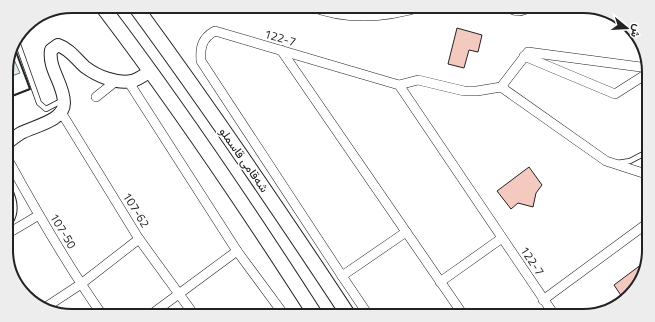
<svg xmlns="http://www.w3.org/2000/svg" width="655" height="322" viewBox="0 0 655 322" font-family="'Titillium Web',Vazirmatn,sans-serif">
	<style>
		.green { fill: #e0efe3; stroke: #6f6f6f }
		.building { fill: #f3c9c0; stroke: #222 }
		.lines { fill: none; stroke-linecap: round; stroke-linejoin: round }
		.lane-casing { stroke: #222; stroke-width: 6 }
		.street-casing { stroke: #222; stroke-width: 10 }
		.secondary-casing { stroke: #222; stroke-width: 14 }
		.primary-casing { stroke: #222; stroke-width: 16 }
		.lane { stroke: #fff; stroke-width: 4.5 }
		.street { stroke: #fff; stroke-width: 9 }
		.secondary { stroke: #fff; stroke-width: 12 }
		.primary { stroke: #fff; stroke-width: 14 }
		.wall { stroke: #222; stroke-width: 2 }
		.labels { text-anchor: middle; stroke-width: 3; stroke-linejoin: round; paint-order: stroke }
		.street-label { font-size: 12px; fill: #222; stroke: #fff }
		.rim { fill: none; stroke: #222; stroke-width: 2 }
	</style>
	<rect width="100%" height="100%" fill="#fff"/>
	<path class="green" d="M12 55 20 73 6 78V68Z"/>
	<g class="building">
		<path d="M457 28 482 35 478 52 469 50 464 68 448 64Z"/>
		<path d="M529 167 542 185 536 193 533 207 518 203 511 209 497 191Z"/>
		<path d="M642 264 645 268 642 279 624 300 614 285Z"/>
	</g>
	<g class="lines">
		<defs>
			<g id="lane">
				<path d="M18 44 39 103 46 109 63 100"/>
				<path d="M617 163 630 161 649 151"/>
			</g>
			<g id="street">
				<path d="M310 6C347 21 386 18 424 6"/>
				<path d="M508 6C516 15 524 10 533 6"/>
				<path d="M281 50 464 316"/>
				<path d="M524 56 615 94 648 73"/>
				<path d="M128 81 237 251 285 316"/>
				<path d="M399 85 418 80 464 91H477L501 87 528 52 648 68"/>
				<path d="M501 87 606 161 649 175"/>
				<path d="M96 97 116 81"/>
				<path d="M61 112 139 239 195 316"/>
				<path d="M6 156C36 211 67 265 103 316"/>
				<path d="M7 234 39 215"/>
				<path d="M342 276 406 232"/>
				<path d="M440 282 502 238"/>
				<path d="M543 300 649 222"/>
				<path d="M43 309 81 284 139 239"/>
				<path d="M149 316 237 251"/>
				<path d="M369 316 342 276 201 61C200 47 202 38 215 31L399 85 555 316"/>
			</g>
			<g id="secondary">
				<path d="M6 144C11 140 16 136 21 133 34 126 64 121 64 103 64 84 48 69 51 50L58 45C70 49 76 59 85 67 97 76 116 84 132 81 138 80 145 74 151 71"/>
				<path d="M6 191C11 201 13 211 7 220"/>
			</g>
			<g id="primary">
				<path d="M102 6C178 106 248 210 316 316"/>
				<path d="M135 6C209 107 280 211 349 316"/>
			</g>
		</defs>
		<use href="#lane" class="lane-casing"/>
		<use href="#street" class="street-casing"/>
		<use href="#secondary" class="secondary-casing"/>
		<use href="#primary" class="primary-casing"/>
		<use href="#lane" class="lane"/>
		<use href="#street" class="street"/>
		<use href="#secondary" class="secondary"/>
		<use href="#primary" class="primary"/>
		<path class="wall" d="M6 96 7 98 30 89 15 49"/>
	</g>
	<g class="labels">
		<g class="street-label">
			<text transform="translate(280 38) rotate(16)" y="4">122-7</text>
			<text transform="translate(244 160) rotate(55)" y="4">شەقامی قاسملو</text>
			<text transform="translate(136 210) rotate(58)" y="4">107-62</text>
			<text transform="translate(63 231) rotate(59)" y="4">107-50</text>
			<text transform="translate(532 261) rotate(56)" y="4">122-7</text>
		</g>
	</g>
	<path d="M0 0H655V322H0ZM72 13H583A59 59 0 0 1 642 72V250A59 59 0 0 1 583 309H72A59 59 0 0 1 13 250V72A59 59 0 0 1 72 13Z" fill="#ededed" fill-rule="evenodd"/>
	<path class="rim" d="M72 13H583A59 59 0 0 1 642 72V250A59 59 0 0 1 583 309H72A59 59 0 0 1 13 250V72A59 59 0 0 1 72 13Z"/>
	<g transform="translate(627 28) rotate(108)" stroke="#ffffff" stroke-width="3" paint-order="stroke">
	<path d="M0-3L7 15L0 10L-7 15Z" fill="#222222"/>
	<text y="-6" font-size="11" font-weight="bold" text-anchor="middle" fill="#222222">ش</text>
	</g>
</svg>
